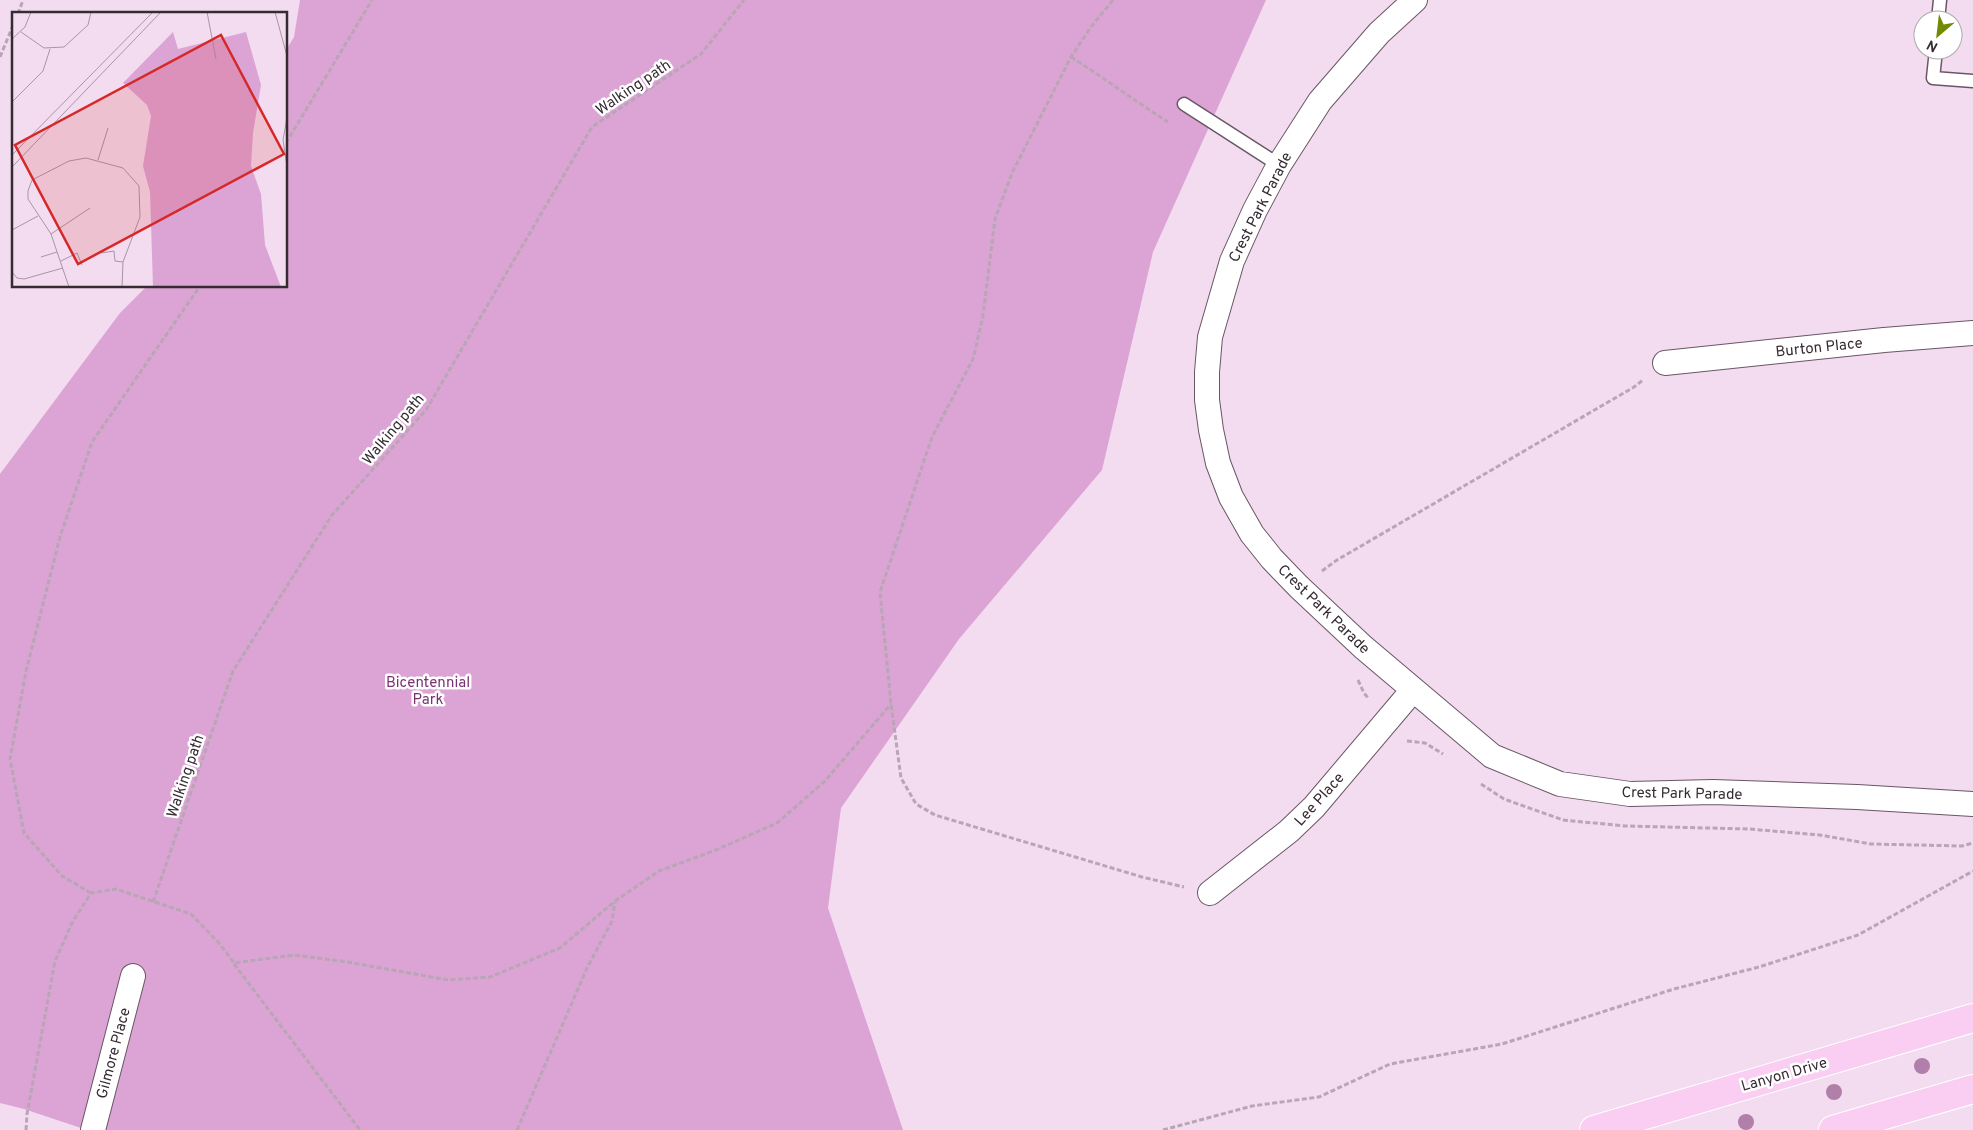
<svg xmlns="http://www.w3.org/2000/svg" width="1973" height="1130" viewBox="0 0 1973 1130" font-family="Overpass,sans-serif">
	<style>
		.green { fill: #dca4d4 }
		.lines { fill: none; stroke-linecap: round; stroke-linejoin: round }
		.service-casing { stroke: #695666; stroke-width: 15 }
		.minor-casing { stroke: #695666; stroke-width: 26 }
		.primary-casing { stroke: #fff; stroke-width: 30 }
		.path { stroke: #b8a5b5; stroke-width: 3; stroke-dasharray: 5 2.5; stroke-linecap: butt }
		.service { stroke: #fff; stroke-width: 12 }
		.minor { stroke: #fff; stroke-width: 24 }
		.primary { stroke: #facdf3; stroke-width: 28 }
		.tree { fill: #b07faa }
		.labels { text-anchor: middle; stroke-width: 5; stroke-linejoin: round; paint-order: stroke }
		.street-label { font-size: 15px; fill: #352c33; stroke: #fff }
		.park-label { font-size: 15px; fill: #7a3372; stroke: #fff }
		.inset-road { fill: none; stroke: #a796a4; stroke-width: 1 }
		.view { fill: #d62828; fill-opacity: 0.15; stroke: #d62828; stroke-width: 2.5 }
		.inset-edge { fill: none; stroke: #352c33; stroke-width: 2.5 }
	</style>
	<rect width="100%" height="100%" fill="#f3dcef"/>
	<path class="green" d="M300 0H1266L1153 252 1102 470 959 639 841 808 828 908 903 1130H87L24 1109 0 1103V474L120 313 147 286H286V50L294 37Z"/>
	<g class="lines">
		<defs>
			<g id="service">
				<path d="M1938 20 1940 0"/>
				<path d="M1936 50 1933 78 1973 81"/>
				<path d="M1184 104 1279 165"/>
			</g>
			<g id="minor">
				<path d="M1415 0 1379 33 1320 101 1279 165 1255 210 1232 261 1210 337 1207 372V400L1211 430 1218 463 1231 497 1252 534 1272 559 1299 587 1363 647 1492 756 1560 784 1630 794 1713 792 1857 797 1973 804"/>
				<path d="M1665 363 1884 340 1973 333"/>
				<path d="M1210 893 1289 831 1314 807 1413 690"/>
				<path d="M93 1130 133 976"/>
			</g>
			<g id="primary">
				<path d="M1594 1130 1973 1018"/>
				<path d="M1833 1130 1973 1089"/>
			</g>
		</defs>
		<use href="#service" class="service-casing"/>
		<use href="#minor" class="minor-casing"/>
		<use href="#primary" class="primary-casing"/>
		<g class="path">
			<path d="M1113 0 1091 27 1071 57 1012 173 995 219 983 316 973 359 932 437 880 592 891 704 901 778 916 804 935 815 1142 877 1184 887"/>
			<path d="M18 14 23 0"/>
			<path d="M0 57 14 23"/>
			<path d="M1071 57C1104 78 1135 101 1168 122"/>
			<path d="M286 143 372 0"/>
			<path d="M1322 571 1337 560 1634 387 1643 380"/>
			<path d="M1358 680 1364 693 1369 699"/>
			<path d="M1407 741 1425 743 1443 754"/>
			<path d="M1481 784 1504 799 1563 820 1625 826 1749 829 1820 835 1871 844 1962 846 1973 843"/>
			<path d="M91 893 62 876 24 833 10 759 26 671 60 537 92 442 200 286"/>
			<path d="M153 902 233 671 332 515 426 410 592 127 701 54 744 0"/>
			<path d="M234 964 360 1130"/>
			<path d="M26 1130 27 1114 55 961 73 921 91 893 116 889 191 914 219 943 234 963 294 955 348 962 448 980 490 977 560 948 615 901 659 871 716 850 777 823 825 781 891 704"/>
			<path d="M517 1130 587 968 612 921 615 902"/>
			<path d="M1163 1130 1252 1106 1319 1097 1390 1064 1502 1044 1674 989 1759 967 1858 935 1973 871"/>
		</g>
		<use href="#service" class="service"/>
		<use href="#minor" class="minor"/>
		<use href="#primary" class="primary"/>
	</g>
	<g class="tree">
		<circle cx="1922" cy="1066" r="8"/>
		<circle cx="1834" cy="1092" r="8"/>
		<circle cx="1746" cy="1122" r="8"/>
	</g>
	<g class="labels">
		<g class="street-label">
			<text transform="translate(633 87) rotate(-34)" y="5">Walking path</text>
			<text transform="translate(1260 207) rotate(-63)" y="5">Crest Park Parade</text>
			<text transform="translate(1819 347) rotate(-6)" y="5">Burton Place</text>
			<text transform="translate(393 429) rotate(-50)" y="5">Walking path</text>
			<text transform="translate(1324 609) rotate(44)" y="5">Crest Park Parade</text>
			<text transform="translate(185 776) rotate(-71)" y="5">Walking path</text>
			<text transform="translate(1682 793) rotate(1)" y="5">Crest Park Parade</text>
			<text transform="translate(1319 799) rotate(-48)" y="5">Lee Place</text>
			<text transform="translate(113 1053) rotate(-75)" y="5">Gilmore Place</text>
			<text transform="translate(1784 1074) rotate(-16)" y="5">Lanyon Drive</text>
		</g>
		<g class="park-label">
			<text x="428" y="687">Bicentennial<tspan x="428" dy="17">Park</tspan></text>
		</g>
	</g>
	<g transform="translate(12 12)">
		<rect width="275" height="275" fill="#f3dcef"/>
		<path d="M161 20 166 37 234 20 249 73 241 121 239 154 249 182 253 233 269 275H141L138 180 131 154 139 104 135 93 111 71Z" fill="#dca4d4"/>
		<path class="inset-road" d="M195 0 204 47M263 0 275 44M9 20 32 36 52 35 76 13 79 0M0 27 13 15 19 0M0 90 31 59 38 37M275 106 271 128 275 154M0 143 141 0M86 148 96 116M0 155 149 0M0 218 26 204M39 222 78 196M89 241 102 239 103 249 111 250M29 245 45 240M49 249 65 241 70 253M0 260 5 266 12 267 51 256M57 275 39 222 16 187V179L20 168 57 149 74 146 111 156 127 174 128 205 111 250 110 275"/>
		<path class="view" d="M209 23 272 142 66 252 3 133Z"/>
		<rect width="275" height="275" class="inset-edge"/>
	</g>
	<g transform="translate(1938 35) rotate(208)"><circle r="24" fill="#ffffff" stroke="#aeabad"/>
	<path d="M0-4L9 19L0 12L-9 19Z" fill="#718b00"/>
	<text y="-8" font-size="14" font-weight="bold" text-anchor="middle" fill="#352c33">N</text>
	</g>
</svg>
